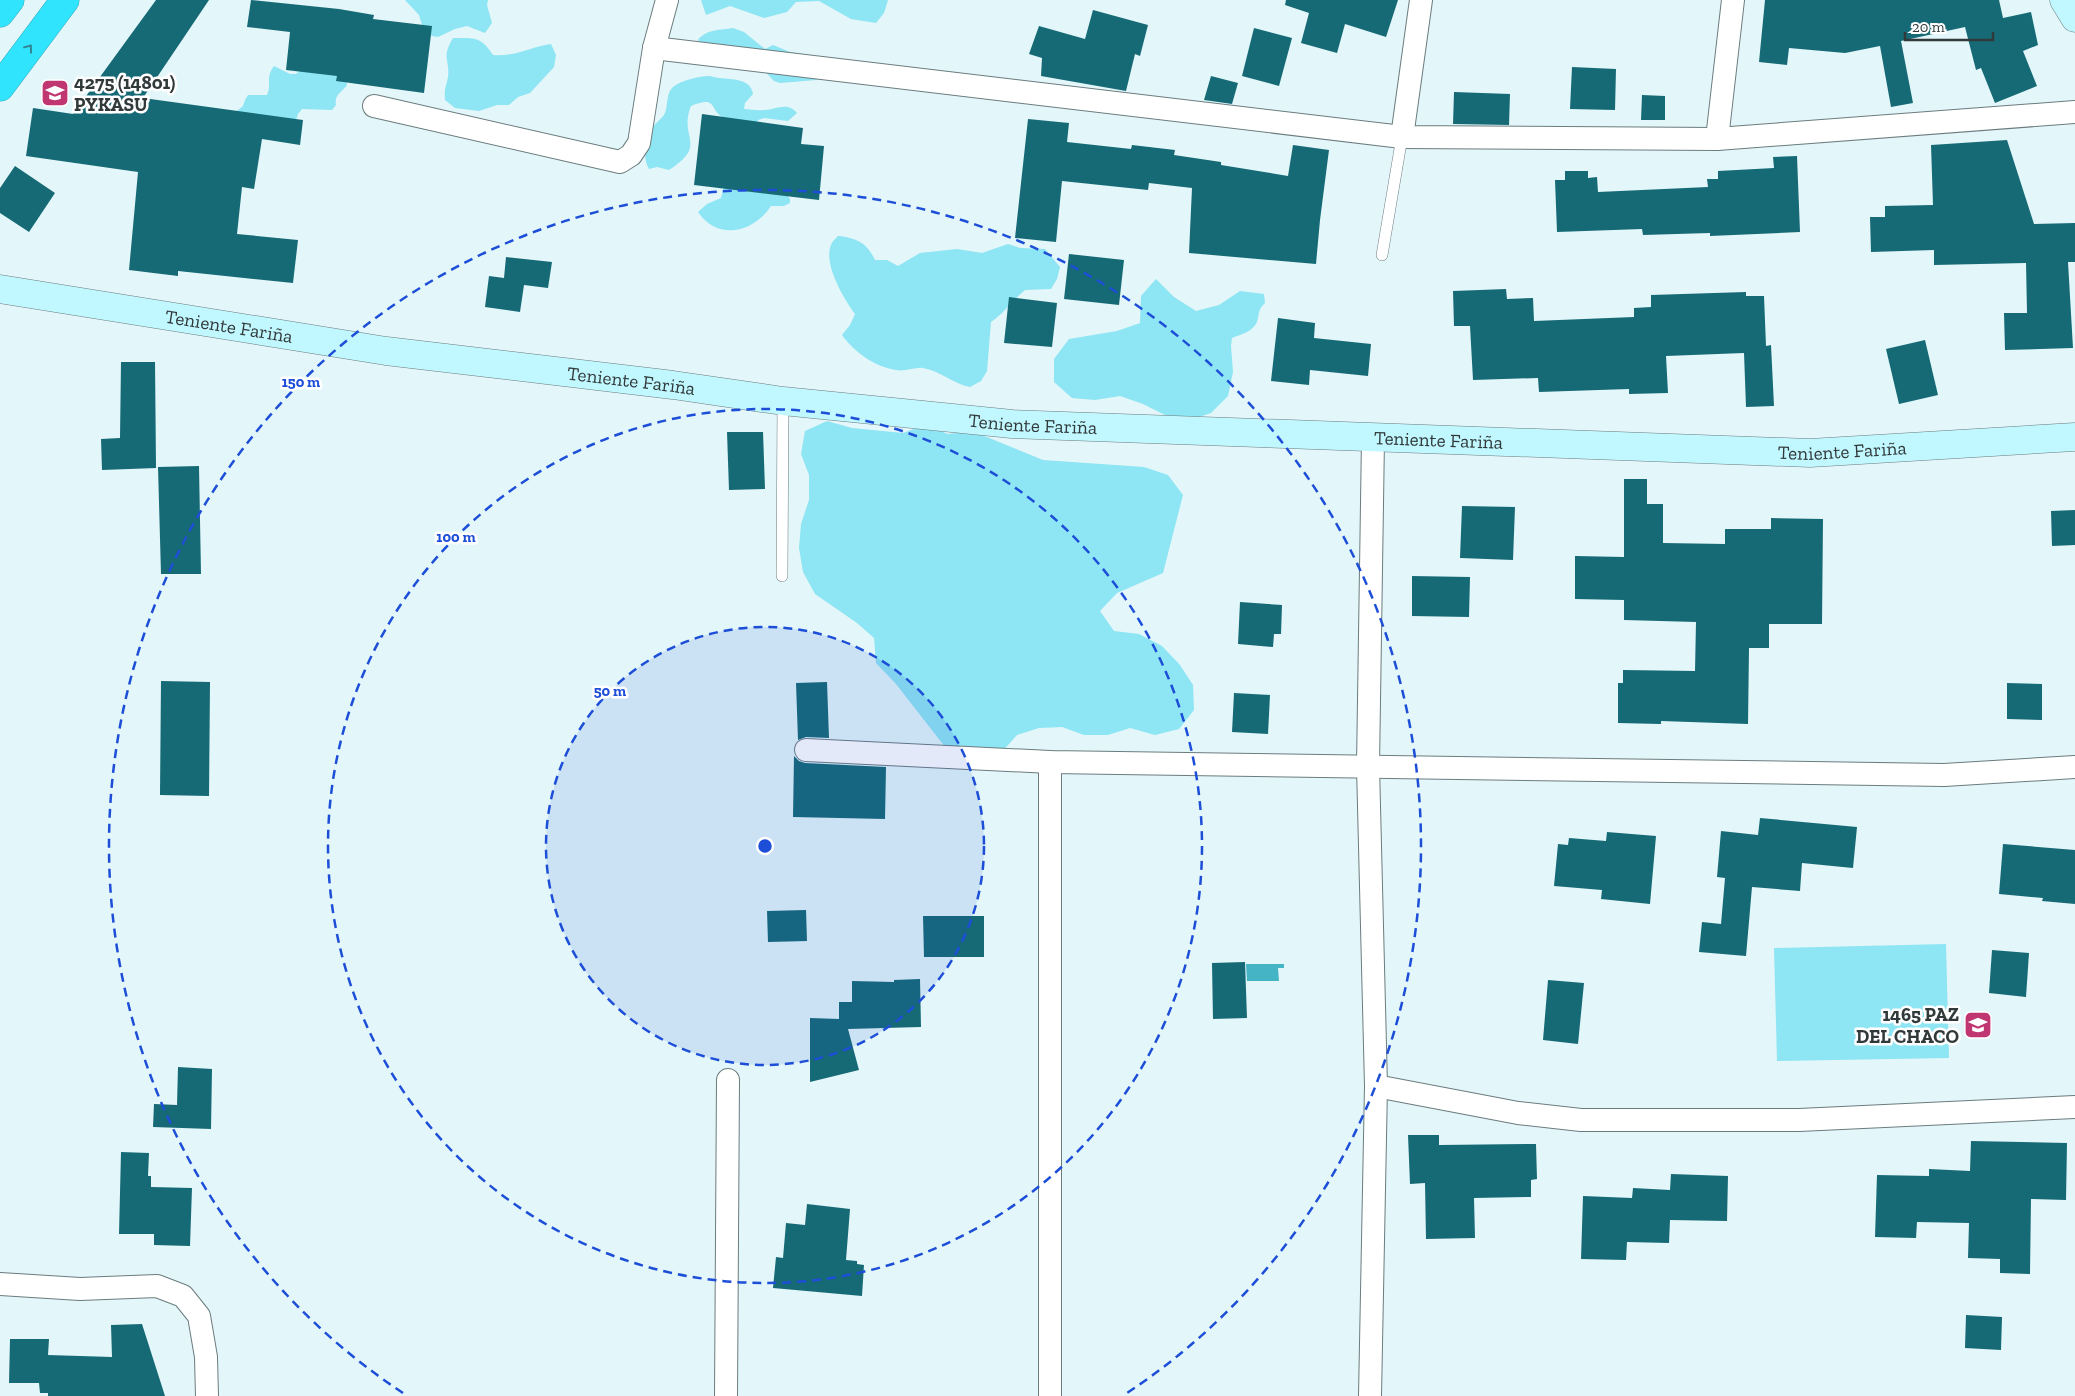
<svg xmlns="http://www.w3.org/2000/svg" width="2075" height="1396" viewBox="0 0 2075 1396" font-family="'Zilla Slab',serif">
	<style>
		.green { fill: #8ee5f3 }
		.water { fill: #45b5c6 }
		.building { fill: #166a76 }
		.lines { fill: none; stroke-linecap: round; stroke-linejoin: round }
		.lane-casing { stroke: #6b7c7e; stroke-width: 12 }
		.street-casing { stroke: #6b7c7e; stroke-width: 24 }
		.secondary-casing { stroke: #6b7c7e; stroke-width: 29 }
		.highway-casing { stroke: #31a8b9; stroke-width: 29 }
		.lane { stroke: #fff; stroke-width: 11 }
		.street { stroke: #fff; stroke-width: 22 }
		.secondary { stroke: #c1f7fe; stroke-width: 28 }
		.highway { stroke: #31e4fd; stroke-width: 28 }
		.oneway { stroke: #318692 }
		.ring { fill: none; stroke: #1d4ed8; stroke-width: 2.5; stroke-dasharray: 9 6 }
		.labels { text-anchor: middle; stroke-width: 5; stroke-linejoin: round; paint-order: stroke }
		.poi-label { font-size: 19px; font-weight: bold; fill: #31393a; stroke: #fff; text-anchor: start }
		.street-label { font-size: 19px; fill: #31393a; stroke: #fff }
		.centre { fill: #1d4ed8; stroke: #fff; stroke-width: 2.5 }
		.ring-label { font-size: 15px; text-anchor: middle; font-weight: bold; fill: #1d4ed8; stroke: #fff; stroke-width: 5; stroke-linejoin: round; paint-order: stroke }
	</style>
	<rect width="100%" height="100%" fill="#e3f6f9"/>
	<g class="green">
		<path d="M405 0H488L487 5 492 23 485 33 467 26 455 29 438 37 432 36 423 28 419 15Z"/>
		<path d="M701 0H888L884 13 876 23 851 19 819 1 796 2 787 12 764 18 730 6 706 15Z"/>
		<path d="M733 28 744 32 765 49 773 45 790 52 821 57 823 77 816 80 780 83 774 81 752 58 705 49 698 40C706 29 721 30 733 28Z"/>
		<path d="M453 38C474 38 481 36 493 55 515 57 530 47 551 44L556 55 554 67 530 93 518 97 509 105H497L479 111 455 108 445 100C444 87 446 88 448 77 450 59 441 58 453 38Z"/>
		<path d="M310 62 346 80 347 85C341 93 334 95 336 105L332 110 302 109 298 114 294 126 238 123 237 111 243 106 245 100 248 95H267C272 84 265 78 274 66L290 74H296Z"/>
		<path d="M710 76C725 81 750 75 753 94L745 103 744 109C750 109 757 111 764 110 776 110 787 101 797 113L788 121 764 118 758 120 756 126C746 124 733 123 724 118 708 110 719 95 691 106 678 138 709 144 669 170L657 167 649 169C642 158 645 139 652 128 655 123 662 119 665 113 668 106 666 93 673 87 682 80 699 76 710 76Z"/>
		<path d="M725 182 783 190 790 199V203L784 206H771C753 233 718 241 698 212L707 204 721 198Z"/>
		<path d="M838 236C857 238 867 243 875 260H887L898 266 920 253 957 249 982 253 1008 244 1020 248 1045 249 1060 267 1057 279 1051 289 1025 290C1013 300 1004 313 991 322L987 371 981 381 970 387C954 384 940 371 923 368 915 367 905 372 896 370 875 367 854 352 842 335L850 325 855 314C844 299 823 264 831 245 832 242 836 238 838 236Z"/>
		<path d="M1156 279 1174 297 1196 311 1219 305 1240 291 1264 294 1265 303C1260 308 1259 311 1258 318 1256 331 1242 334 1232 338L1231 346 1233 372 1228 396 1211 413 1187 421 1165 415 1143 404 1120 396 1095 400 1072 398 1054 382V359L1069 339 1117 331 1140 323 1141 296Z"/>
		<path d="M827 421 852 428 903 433 925 425 948 434 972 431 1043 460 1144 467 1168 475 1183 495 1163 573 1117 593 1100 611 1114 631 1139 634 1162 646 1180 665 1193 685 1194 710 1179 729 1155 735 1130 728 1108 735H1084L1062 727 1039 728 1017 735 1001 753 956 761 896 684 876 663 874 638 857 623 815 594 803 572 799 548 801 524 809 500V475L801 454 805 431Z"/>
		<path d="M1946 944 1949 1058 1777 1061 1774 948Z"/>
	</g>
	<path class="water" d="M1246 964H1284V968H1278L1279 981H1247Z"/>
	<g class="building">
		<path d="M156 0H209L143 98 303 120 300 145 262 139 254 189 242 187 237 234 298 240 293 283 178 271V276L129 270 138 172 26 156 33 108 73 114Z"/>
		<path d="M251 0 339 9 374 15 373 19 432 26 424 93 336 81 337 76 286 70 290 32 247 27Z"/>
		<path d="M1286 0H1398L1386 37 1345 24 1337 53 1301 43 1309 13 1285 5Z"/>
		<path d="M1765 0H1999L2003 18 2031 12 2038 45 2023 51 2037 86 1995 103 1981 68 1976 70 1965 27 1901 41 1913 103 1891 107 1880 46 1845 53 1789 48 1787 65 1759 62Z"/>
		<path d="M1093 10 1148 25 1140 56 1135 54 1126 91 1041 76 1042 58 1029 54 1039 26 1085 39Z"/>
		<path d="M1254 28 1292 38 1279 86 1242 76Z"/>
		<path d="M1572 67 1616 69 1615 110 1570 109Z"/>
		<path d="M1211 76 1238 83 1232 104 1204 100Z"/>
		<path d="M1454 92 1510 94 1509 125 1453 124Z"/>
		<path d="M1642 95 1665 96V120H1641Z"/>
		<path d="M702 114 803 128 801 144 824 146 819 200 694 185Z"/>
		<path d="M1028 119 1069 123 1067 142 1131 149 1132 145 1175 150 1174 155 1221 162V165L1288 176 1293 145 1329 150 1320 220 1316 264 1189 253 1192 188 1149 183 1148 190 1062 181 1056 242 1015 238Z"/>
		<path d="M2007 140 2034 224 2075 223V262H2068L2073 348 2005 350 2004 313H2027L2026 263 1934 265V250L1871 252 1870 217H1885V206L1933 205 1931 145Z"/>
		<path d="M1797 156 1800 232 1710 236V233L1643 235 1642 229 1557 232 1555 180H1565V171H1588V178L1597 177 1598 192 1708 187 1707 179H1718V171L1774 168 1773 157Z"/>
		<path d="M15 166 55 193 29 232 0 213V188Z"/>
		<path d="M1069 254 1124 260 1119 305 1064 299Z"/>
		<path d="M506 257 552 262 548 288 524 285 520 312 485 307 489 276 504 278Z"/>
		<path d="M1506 289 1507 299 1533 298 1534 321 1634 317V308L1651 307V295L1746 292V296H1764L1766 346 1771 345 1774 406 1746 407 1744 353 1666 356 1668 393 1629 394V389L1539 392 1538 378 1473 380 1470 326H1454L1453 291Z"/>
		<path d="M1009 297 1057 303 1052 347 1004 343Z"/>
		<path d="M1278 318 1315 323 1314 338 1371 344 1368 376 1310 370 1309 385 1271 381Z"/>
		<path d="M1925 340 1938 395 1899 404 1886 349Z"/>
		<path d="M121 362H155L156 468 102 470 101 439 120 438Z"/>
		<path d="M727 432H763L765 489 729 490Z"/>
		<path d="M199 466 201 574H161L158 467Z"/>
		<path d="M1624 479H1647V504H1663V543L1725 544V529H1771V518L1823 519 1822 624H1769V648H1749L1748 724 1661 721V724L1618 723V683H1623V670L1695 671 1696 622 1624 620V600L1575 599V556L1624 557Z"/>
		<path d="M1462 506 1515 507 1513 560 1460 558Z"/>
		<path d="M2075 510V545L2052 546 2051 511Z"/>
		<path d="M1412 576 1470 577 1469 617 1412 616Z"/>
		<path d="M1240 602 1282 605 1281 634H1274L1273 647 1238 644Z"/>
		<path d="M161 681 210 682 209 796 160 795Z"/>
		<path d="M827 682 829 738 806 737 798 740 796 683Z"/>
		<path d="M2007 683 2042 684V720L2007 719Z"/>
		<path d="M1234 693 1270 695 1268 734 1232 732Z"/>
		<path d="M794 756 799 761 805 763 886 767 885 819 793 817Z"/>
		<path d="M1760 818 1857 827 1853 868 1802 863 1800 891 1752 887 1746 956 1699 952 1702 922 1721 924 1725 878 1717 877 1721 831 1758 835Z"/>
		<path d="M1607 832 1656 836 1650 904 1601 899 1602 890 1554 886 1558 844 1568 845 1569 838 1606 841Z"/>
		<path d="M2003 844 2075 850V904L2042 901 2043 898 1999 894Z"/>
		<path d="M806 910 807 941 768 942 767 911Z"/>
		<path d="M923 916H984V957H924Z"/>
		<path d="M1992 950 2029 953 2026 997 1989 993Z"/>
		<path d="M1245 962 1247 1018 1213 1019 1212 963Z"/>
		<path d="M920 979 921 1027 848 1029 859 1070 810 1082V1018L839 1019V1002H852V981L894 982V980Z"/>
		<path d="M1548 980 1584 983 1578 1044 1543 1040Z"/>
		<path d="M178 1067 212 1069 211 1129 153 1127 154 1104 177 1105Z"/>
		<path d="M1408 1135H1439V1145L1536 1144 1537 1179 1531 1180V1197L1474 1198 1475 1238 1426 1239 1425 1183 1410 1184Z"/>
		<path d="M1971 1141 2067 1143 2066 1200 2031 1199 2030 1274 2000 1273V1259L1968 1258 1969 1223 1917 1222 1916 1238 1875 1237 1877 1175 1929 1176V1169L1970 1171Z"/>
		<path d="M121 1152 149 1153 148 1176H151V1187L192 1188 190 1246 154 1245V1234H119Z"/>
		<path d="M1671 1174 1728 1176 1727 1221 1670 1220 1669 1243 1627 1242 1626 1260 1581 1259 1583 1196 1632 1198 1633 1188 1670 1190Z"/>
		<path d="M807 1204 850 1209 846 1260 857 1261V1264L864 1265 862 1296 773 1288 776 1257 783 1258 786 1223 805 1225Z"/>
		<path d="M1966 1315 2002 1317 2001 1350 1965 1348Z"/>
		<path d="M142 1324 165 1396H48V1393H40L39 1383H9L10 1339H49L48 1355 112 1357 111 1325Z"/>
	</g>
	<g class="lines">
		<defs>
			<g id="lane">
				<path d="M1382 255 1402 137"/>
				<path d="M782 576 783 401"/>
			</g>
			<g id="street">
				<path d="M1421 0 1402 137 1717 139 2075 112"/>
				<path d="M654 48 1402 137"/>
				<path d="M374 106 620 162 631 155 639 143 654 48 667 0"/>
				<path d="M1717 139 1733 0"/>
				<path d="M806 750 1050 762 1944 775 2075 767"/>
				<path d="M1376 1086 1518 1113 1581 1120H1799L2075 1107"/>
				<path d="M0 1284 80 1289 157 1286 183 1296 199 1316 206 1357 207 1396"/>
				<path d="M726 1396 728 1080"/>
				<path d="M1050 1396V762"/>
				<path d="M1370 1396 1376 1086 1368 766 1373 438"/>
			</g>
			<g id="secondary">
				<path d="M2064 0 2075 18"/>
				<path id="s1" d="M0 289 386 351 673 385 783 401 1012 424 1810 453 2075 437"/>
			</g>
			<g id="highway">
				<path d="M0 13 10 0"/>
				<path d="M0 87 65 0"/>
			</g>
		</defs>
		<use href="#lane" class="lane-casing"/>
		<use href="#street" class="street-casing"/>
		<use href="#secondary" class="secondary-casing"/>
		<use href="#highway" class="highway-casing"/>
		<use href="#lane" class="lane"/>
		<use href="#street" class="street"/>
		<use href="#secondary" class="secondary"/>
		<use href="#highway" class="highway"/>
	</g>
	<defs><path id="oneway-chevron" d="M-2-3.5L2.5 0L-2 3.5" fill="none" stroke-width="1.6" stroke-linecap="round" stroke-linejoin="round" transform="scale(1.25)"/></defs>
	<use class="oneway" href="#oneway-chevron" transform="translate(29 48) rotate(-53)"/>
	<circle cx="765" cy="846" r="219" fill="#1d4ed8" fill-opacity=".12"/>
	<g class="ring">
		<circle cx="765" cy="846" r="219"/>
		<circle cx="765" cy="846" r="437"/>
		<path d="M403 1393A656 656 0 1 1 1127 1393"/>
	</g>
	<defs>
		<symbol id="school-square" viewBox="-11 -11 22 22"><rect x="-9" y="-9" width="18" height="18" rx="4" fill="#bf3670" stroke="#fff"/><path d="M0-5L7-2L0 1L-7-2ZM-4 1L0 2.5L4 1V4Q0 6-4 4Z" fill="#fff"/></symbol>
	</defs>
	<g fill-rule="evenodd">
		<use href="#school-square" x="39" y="77" width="32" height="32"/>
		<use href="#school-square" x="1962" y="1009" width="32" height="32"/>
	</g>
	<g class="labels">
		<g class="poi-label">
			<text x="74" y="89">4275 (14801)<tspan x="74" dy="22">PYKASU</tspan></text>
			<text x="1959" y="1021" text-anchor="end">1465 PAZ<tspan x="1959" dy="22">DEL CHACO</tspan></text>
		</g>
		<g class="street-label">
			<text dy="7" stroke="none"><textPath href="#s1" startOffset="232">Teniente Fariña</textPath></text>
			<text dy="7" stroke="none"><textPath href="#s1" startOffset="638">Teniente Fariña</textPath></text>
			<text dy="7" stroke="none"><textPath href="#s1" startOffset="1042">Teniente Fariña</textPath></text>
			<text dy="7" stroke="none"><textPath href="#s1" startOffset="1448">Teniente Fariña</textPath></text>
			<text dy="7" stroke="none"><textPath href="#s1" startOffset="1852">Teniente Fariña</textPath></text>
		</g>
	</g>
	<circle cx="765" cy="846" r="8" class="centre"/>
	<g class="ring-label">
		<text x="301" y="387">150 m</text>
		<text x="456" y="542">100 m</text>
		<text x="610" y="696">50 m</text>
	</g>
	<path d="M1905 32v8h88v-8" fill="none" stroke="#31393a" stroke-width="2.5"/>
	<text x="1912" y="32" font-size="15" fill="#31393a" stroke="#ffffff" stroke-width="4" paint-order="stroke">20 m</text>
</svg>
